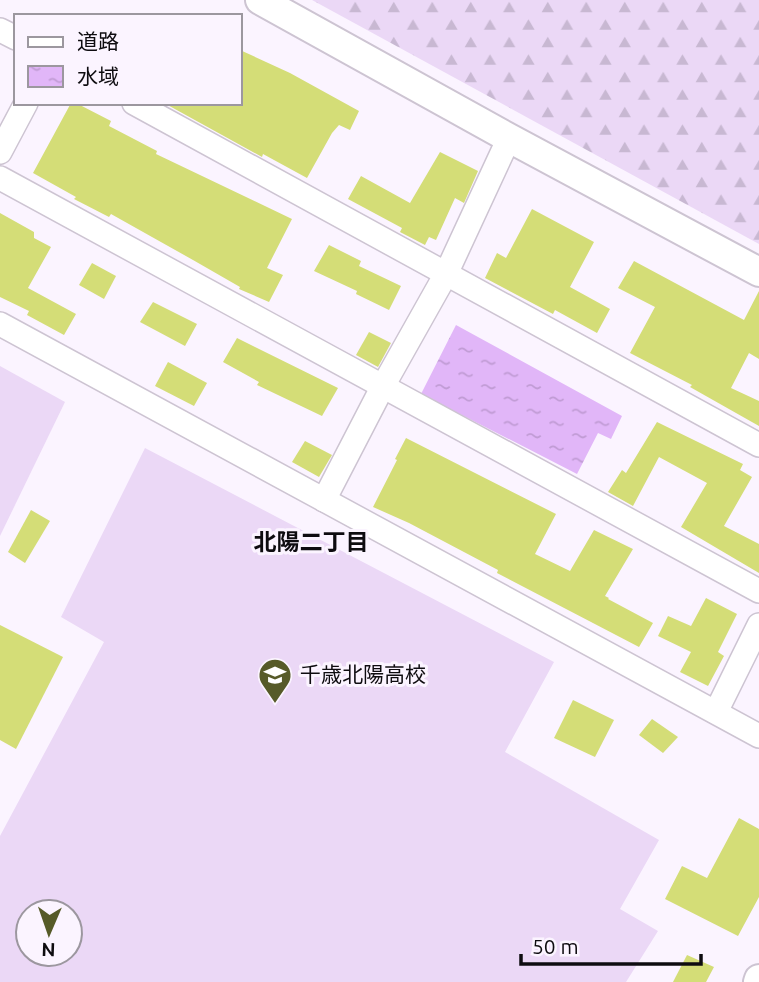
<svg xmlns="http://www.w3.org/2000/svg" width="759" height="982" viewBox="0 0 759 982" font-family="Ubuntu,'Noto Sans JP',sans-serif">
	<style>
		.forest { fill: url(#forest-firs) }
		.garden { fill: #ebd8f6; fill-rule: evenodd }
		.water { fill: url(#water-ripples) }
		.building { fill: #d4dd77 }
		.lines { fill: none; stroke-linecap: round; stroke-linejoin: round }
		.minor-casing { stroke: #cdc4d2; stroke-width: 26 }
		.tertiary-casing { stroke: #cdc4d2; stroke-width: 32 }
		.minor { stroke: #fff; stroke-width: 23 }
		.tertiary { stroke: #fff; stroke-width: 28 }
		.labels { text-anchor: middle; stroke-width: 6; stroke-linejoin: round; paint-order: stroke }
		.poi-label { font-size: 21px; fill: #0e0c10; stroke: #fbf4ff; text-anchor: start }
		.neighbourhood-label { font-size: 23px; font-weight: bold; fill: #0e0c10; stroke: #fbf4ff }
	</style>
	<defs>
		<pattern id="forest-firs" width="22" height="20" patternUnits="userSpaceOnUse" patternTransform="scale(1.75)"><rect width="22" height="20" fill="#ebd8f6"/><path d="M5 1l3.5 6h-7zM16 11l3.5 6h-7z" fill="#c8b8d2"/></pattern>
		<pattern id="water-ripples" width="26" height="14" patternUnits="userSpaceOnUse" patternTransform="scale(1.75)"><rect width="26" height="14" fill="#e1b6f8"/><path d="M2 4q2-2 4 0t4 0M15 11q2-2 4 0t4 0" fill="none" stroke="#c09bd4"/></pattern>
	</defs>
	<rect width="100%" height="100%" fill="#fbf4ff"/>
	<path class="forest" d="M312 0H759V244Z"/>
	<g class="garden">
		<path d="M0 366 65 402 0 536Z"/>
		<path d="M145 448 554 662 505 752 659 840 620 909 658 931 626 982H0V836L104 642 61 617ZM28 912H70V954H28Z"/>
	</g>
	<path class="water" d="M456 325 622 416 611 439 598 433 577 474 421 394Z"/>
	<g class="building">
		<path d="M240 50 290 73 359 111 350 130 339 125 332 133 307 178 263 154 262 157 164 103H240Z"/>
		<path d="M71 103H76L111 121 109 126 157 151 156 154 292 219 267 268 283 275 269 302 239 289 240 287 193 260 111 214 109 217 74 199 76 197 33 173Z"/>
		<path d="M440 152 478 171 464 203 455 198 436 240 429 237 425 245 400 232 402 228 348 199 361 176 410 203Z"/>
		<path d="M532 209 594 242 570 287 610 309 597 333 555 310 553 314 485 278 497 253 506 258Z"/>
		<path d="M0 213 34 232V238L51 247 28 288 76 314 64 335 27 315 29 311 0 297Z"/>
		<path d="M329 245 361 261 359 266 401 286 389 310 356 294 357 291 314 271Z"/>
		<path d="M634 261 744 320 759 291V359L749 353 731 388 759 401V426L690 387 692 385 630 353 655 307 618 288Z"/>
		<path d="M92 263 116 276 104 299 79 285Z"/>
		<path d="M153 302 197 324 185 346 140 322Z"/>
		<path d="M369 332 391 343 378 367 356 355Z"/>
		<path d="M237 338 338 388 322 416 257 385 259 382 223 362Z"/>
		<path d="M168 362 207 383 194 406 155 386Z"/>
		<path d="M657 422 743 464 740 470 752 477 724 526 759 544V573L681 527 707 483 659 457 633 506 608 492 622 470 626 473Z"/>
		<path d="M406 438 556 514 535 554 570 571 594 530 633 549 605 596 609 598 608 599 653 623 639 647 497 573 498 570 409 523 373 507 397 460 395 459Z"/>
		<path d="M305 441 332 455 319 477 292 462Z"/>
		<path d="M31 510 50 521 25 563 8 552Z"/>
		<path d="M706 598 737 614 718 652 724 656 708 686 680 672 691 652 658 636 668 616 691 626Z"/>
		<path d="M0 625 63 657 16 749 0 740Z"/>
		<path d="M573 700 614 720 595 757 554 738Z"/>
		<path d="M652 719 678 737 663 753 639 735Z"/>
		<path d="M739 818 759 829V897L738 936 665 899 682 866 707 878Z"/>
		<path d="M687 955 714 967 706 982H673Z"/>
	</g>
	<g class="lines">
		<defs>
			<g id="minor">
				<path d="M0 30 16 38"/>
				<path d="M134 103 759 445"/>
				<path d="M0 152 26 103"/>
				<path d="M0 178 759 591"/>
				<path d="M0 324 759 736"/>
				<path d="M324 500 383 386 446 274 509 138"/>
				<path d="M716 712 759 625"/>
			</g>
			<g id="tertiary">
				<path d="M260 0 509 138 759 272"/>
				<path d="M758 982 759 979"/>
			</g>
		</defs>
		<use href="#minor" class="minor-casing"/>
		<use href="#tertiary" class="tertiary-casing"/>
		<use href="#minor" class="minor"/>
		<use href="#tertiary" class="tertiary"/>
	</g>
	<defs>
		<symbol id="school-pin" viewBox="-11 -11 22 30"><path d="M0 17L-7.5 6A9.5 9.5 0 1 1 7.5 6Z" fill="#565a28" stroke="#fbf4ff"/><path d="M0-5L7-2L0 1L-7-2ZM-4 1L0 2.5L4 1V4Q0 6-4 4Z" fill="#fff"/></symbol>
	</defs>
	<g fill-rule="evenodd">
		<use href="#school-pin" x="256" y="656" width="38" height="52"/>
	</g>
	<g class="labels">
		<g class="poi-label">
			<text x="300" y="682">千歳北陽高校</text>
		</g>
		<g class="neighbourhood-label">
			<text x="311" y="550">北陽二丁目</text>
		</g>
	</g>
	<rect x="14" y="14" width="228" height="91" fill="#fbf4ff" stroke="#9c979f" stroke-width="2"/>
	<rect x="28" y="37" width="35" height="10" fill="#ffffff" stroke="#9c979f" stroke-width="2"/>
	<text x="77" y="49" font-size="21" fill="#0e0c10">道路</text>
	<rect x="28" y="66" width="35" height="21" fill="url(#water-ripples)" stroke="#9c979f" stroke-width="2"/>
	<text x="77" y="84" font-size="21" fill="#0e0c10">水域</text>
	<g transform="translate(49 933) rotate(182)"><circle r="33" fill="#fbf4ff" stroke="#9c979f" stroke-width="2"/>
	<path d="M0-5L12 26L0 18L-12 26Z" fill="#565a28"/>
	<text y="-10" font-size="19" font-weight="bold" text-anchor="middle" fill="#0e0c10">N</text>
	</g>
	<path d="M521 954v10h180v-10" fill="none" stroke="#0e0c10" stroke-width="3.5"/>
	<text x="532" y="954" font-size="21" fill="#0e0c10" stroke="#fbf4ff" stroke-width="5" paint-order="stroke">50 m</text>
</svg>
